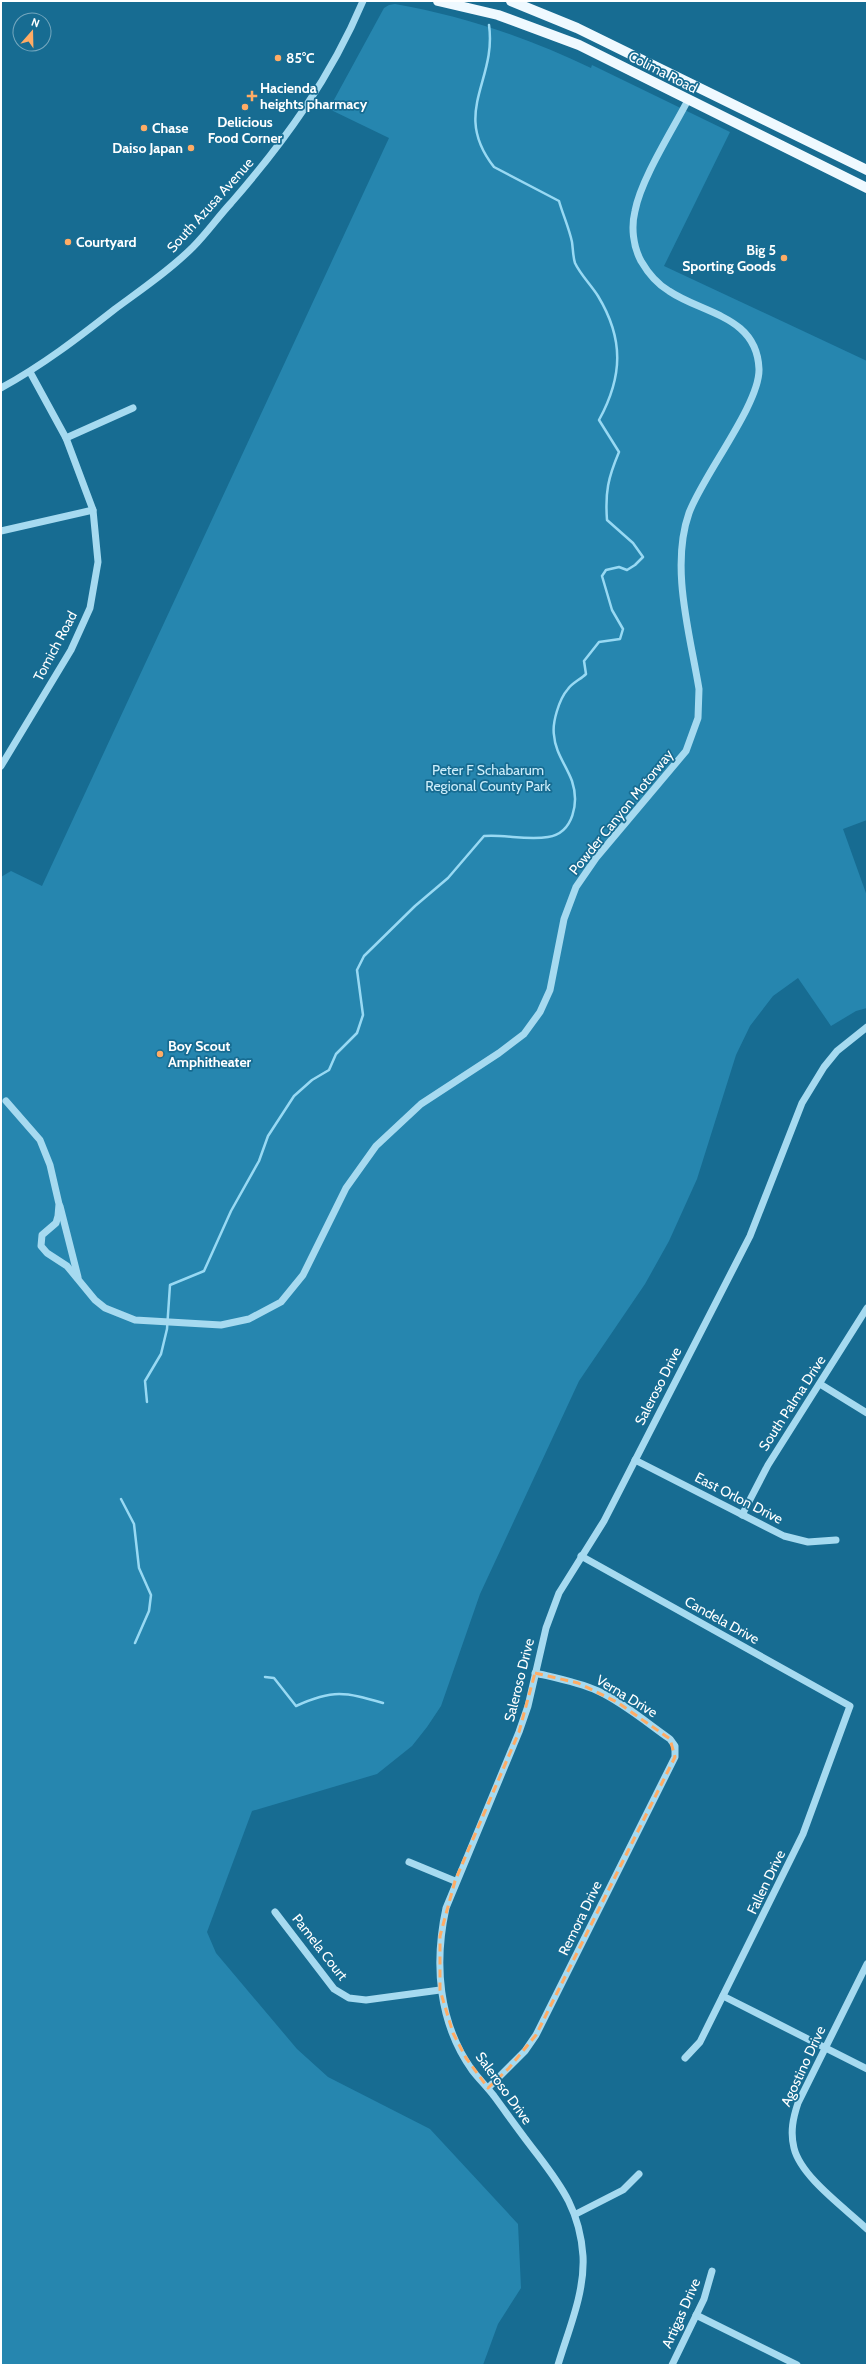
<svg xmlns="http://www.w3.org/2000/svg" width="868" height="2366" viewBox="0 0 868 2366" font-family="Cabin,sans-serif">
	<style>
		.green { fill: #2686af }
		.lines { fill: none; stroke-linecap: round; stroke-linejoin: round }
		.stream { stroke: #98d9f3; stroke-width: 2.5 }
		.minor { stroke: #a6daf0; stroke-width: 7 }
		.major { stroke: #eff9ff; stroke-width: 10 }
		.marked { fill: none; stroke: #ffac65; stroke-width: 3; stroke-dasharray: 8 5; stroke-linejoin: round }
		.poi-dot { fill: #ffac65; stroke: #176c92; stroke-width: 1.5 }
		.labels { text-anchor: middle; stroke-width: 3.5; stroke-linejoin: round; paint-order: stroke }
		.poi-label { font-size: 14px; font-weight: bold; fill: #fff; stroke: #176c92; text-anchor: start }
		.street-label { font-size: 14px; fill: #fff; stroke: #176c92 }
		.park-label { font-size: 14px; fill: #cdeefb; stroke: #176c92 }
	</style>
	<rect width="100%" height="100%" fill="#176c92"/>
	<path class="green" d="M395 4C464 16 528 38 591 68L592 65 730 132 664 266 867 361V820L843 829 867 896V1008L856 1011 831 1026 798 978 773 996 750 1026 736 1055 697 1179 669 1241 645 1284 579 1381 480 1594 448 1686 441 1706 427 1727 412 1746 377 1774 252 1811 207 1932 216 1953 297 2049 328 2077 430 2129 518 2224 521 2288 498 2324 483 2365H1V877L11 871 42 886 389 138 329 109 384 8 389 5Z"/>
	<g class="lines">
		<g class="stream">
			<path d="M147 1402 145 1381 161 1354 167 1329 170 1285 204 1271 231 1211 259 1161 268 1136 294 1096 312 1080 329 1070 336 1054 357 1033 363 1015 357 970 364 956 415 906 448 878 484 836C505 834 527 841 548 837 574 833 579 802 572 781 566 765 555 752 554 735 552 723 559 699 568 689 572 683 581 679 586 674L584 661 599 642 620 639 623 629 612 610 602 576 606 570 619 567 627 570 635 565 643 557 633 543 607 520C605 492 608 478 619 452L599 420C623 376 624 339 598 296 591 285 580 274 575 263 573 257 573 249 572 242 569 228 563 215 559 201L494 167C451 112 497 81 489 25"/>
			<path d="M121 1499 134 1524 139 1568 151 1595 149 1611 135 1643"/>
			<path d="M265 1677 274 1678 296 1706C333 1689 345 1692 383 1703"/>
		</g>
		<g class="minor">
			<path d="M1 388C43 365 78 338 115 309 142 289 170 270 193 247 207 233 218 217 231 203 285 141 331 77 363 1"/>
			<path d="M66 438 133 408"/>
			<path d="M1 531 93 510"/>
			<path d="M1 766 71 650 90 608 98 562 93 510 66 438 30 372"/>
			<path d="M6 1101 40 1140 50 1165 59 1204 58 1216 56 1223 42 1235 41 1246 47 1253 67 1266 95 1300 105 1308 135 1320 221 1325 249 1319 281 1302 303 1275 346 1188 376 1146 421 1104 499 1053 524 1034 540 1012 550 990 564 919 576 887 596 858 686 751 698 718 699 689C690 634 670 567 689 513 703 475 760 404 759 369 757 316 703 314 669 291 657 284 648 273 641 261 633 246 631 227 635 211 641 179 672 131 688 100"/>
			<path d="M60 1206 78 1277"/>
			<path d="M820 1384 867 1413"/>
			<path d="M635 1460 784 1536 808 1542 836 1540"/>
			<path d="M742 1515 768 1465 867 1308"/>
			<path d="M581 1556 850 1706 803 1834 700 2042 685 2058"/>
			<path d="M409 1862 455 1881"/>
			<path d="M275 1912 334 1989 349 1998 366 2000 440 1990"/>
			<path d="M867 1964 798 2103C793 2118 790 2132 794 2148 801 2177 845 2208 867 2229"/>
			<path d="M723 1996 867 2069"/>
			<path d="M488 2088 525 2051 536 2035 675 1757V1746L670 1739C647 1723 624 1703 598 1691 578 1682 556 1678 535 1673"/>
			<path d="M576 2214 623 2190 639 2174"/>
			<path d="M696 2315 797 2365"/>
			<path d="M558 2365C568 2331 585 2293 583 2256 580 2212 563 2188 537 2154 522 2135 508 2115 494 2096 487 2087 479 2079 472 2070 438 2022 434 1963 446 1908L519 1732 528 1706 546 1628 559 1593 604 1521 750 1236 802 1103 824 1067 837 1051 867 1027"/>
			<path d="M672 2365 704 2299 712 2271"/>
		</g>
		<g class="major">
			<path d="M438 1 498 15 579 45 867 188"/>
			<path d="M511 1 577 28 867 170"/>
		</g>
	</g>
	<path class="marked" d="M535 1673 578 1683 617 1702 670 1739 675 1757 536 2035 509 2068 488 2088 466 2058 453 2033 440 1990V1936L455 1881 519 1732Z"/>
	<g class="poi-dot">
		<circle cx="278" cy="58" r="4"/>
		<path d="M250 90h4v4h4v4h-4v4h-4v-4h-4v-4h4z"/>
		<circle cx="245" cy="107" r="4"/>
		<circle cx="144" cy="128" r="4"/>
		<circle cx="191" cy="148" r="4"/>
		<circle cx="68" cy="242" r="4"/>
		<circle cx="784" cy="258" r="4"/>
		<circle cx="160" cy="1054" r="4"/>
	</g>
	<g class="labels">
		<g class="poi-label">
			<text x="286" y="63">85°C</text>
			<text x="260" y="93">Hacienda<tspan x="260" dy="16">heights pharmacy</tspan></text>
			<text x="245" y="127" text-anchor="middle">Delicious<tspan x="245" dy="16">Food Corner</tspan></text>
			<text x="152" y="133">Chase</text>
			<text x="183" y="153" text-anchor="end">Daiso Japan</text>
			<text x="76" y="247">Courtyard</text>
			<text x="776" y="255" text-anchor="end">Big 5<tspan x="776" dy="16">Sporting Goods</tspan></text>
			<text x="168" y="1051">Boy Scout<tspan x="168" dy="16">Amphitheater</tspan></text>
		</g>
		<g class="street-label">
			<text transform="translate(663 72) rotate(27)" y="5">Colima Road</text>
			<text transform="translate(210 205) rotate(-48)" y="5">South Azusa Avenue</text>
			<text transform="translate(55 646) rotate(-62)" y="5">Tomich Road</text>
			<text transform="translate(621 812) rotate(-51)" y="5">Powder Canyon Motorway</text>
			<text transform="translate(658 1386) rotate(-63)" y="5">Saleroso Drive</text>
			<text transform="translate(792 1403) rotate(-57)" y="5">South Palma Drive</text>
			<text transform="translate(739 1498) rotate(27)" y="5">East Orlon Drive</text>
			<text transform="translate(722 1620) rotate(29)" y="5">Candela Drive</text>
			<text transform="translate(519 1680) rotate(-76)" y="5">Saleroso Drive</text>
			<text transform="translate(627 1696) rotate(31)" y="5">Verna Drive</text>
			<text transform="translate(766 1882) rotate(-64)" y="5">Fallen Drive</text>
			<text transform="translate(580 1918) rotate(-64)" y="5">Remora Drive</text>
			<text transform="translate(320 1947) rotate(52)" y="5">Pamela Court</text>
			<text transform="translate(803 2066) rotate(-65)" y="5">Agostino Drive</text>
			<text transform="translate(504 2088) rotate(54)" y="5">Saleroso Drive</text>
			<text transform="translate(681 2313) rotate(-66)" y="5">Artigas Drive</text>
		</g>
		<g class="park-label">
			<text x="488" y="775">Peter F Schabarum<tspan x="488" dy="16">Regional County Park</tspan></text>
		</g>
	</g>
	<rect width="868" height="2366" fill="none" stroke="#ffffff" stroke-width="4"/>
	<g transform="translate(32 32) rotate(20)"><circle r="19" fill="#176c92" stroke="#74a7be"/>
	<path d="M0-3L7 15L0 10L-7 15Z" fill="#ffac65"/>
	<text y="-6" font-size="11" font-weight="bold" text-anchor="middle" fill="#ffffff">N</text>
	</g>
</svg>
